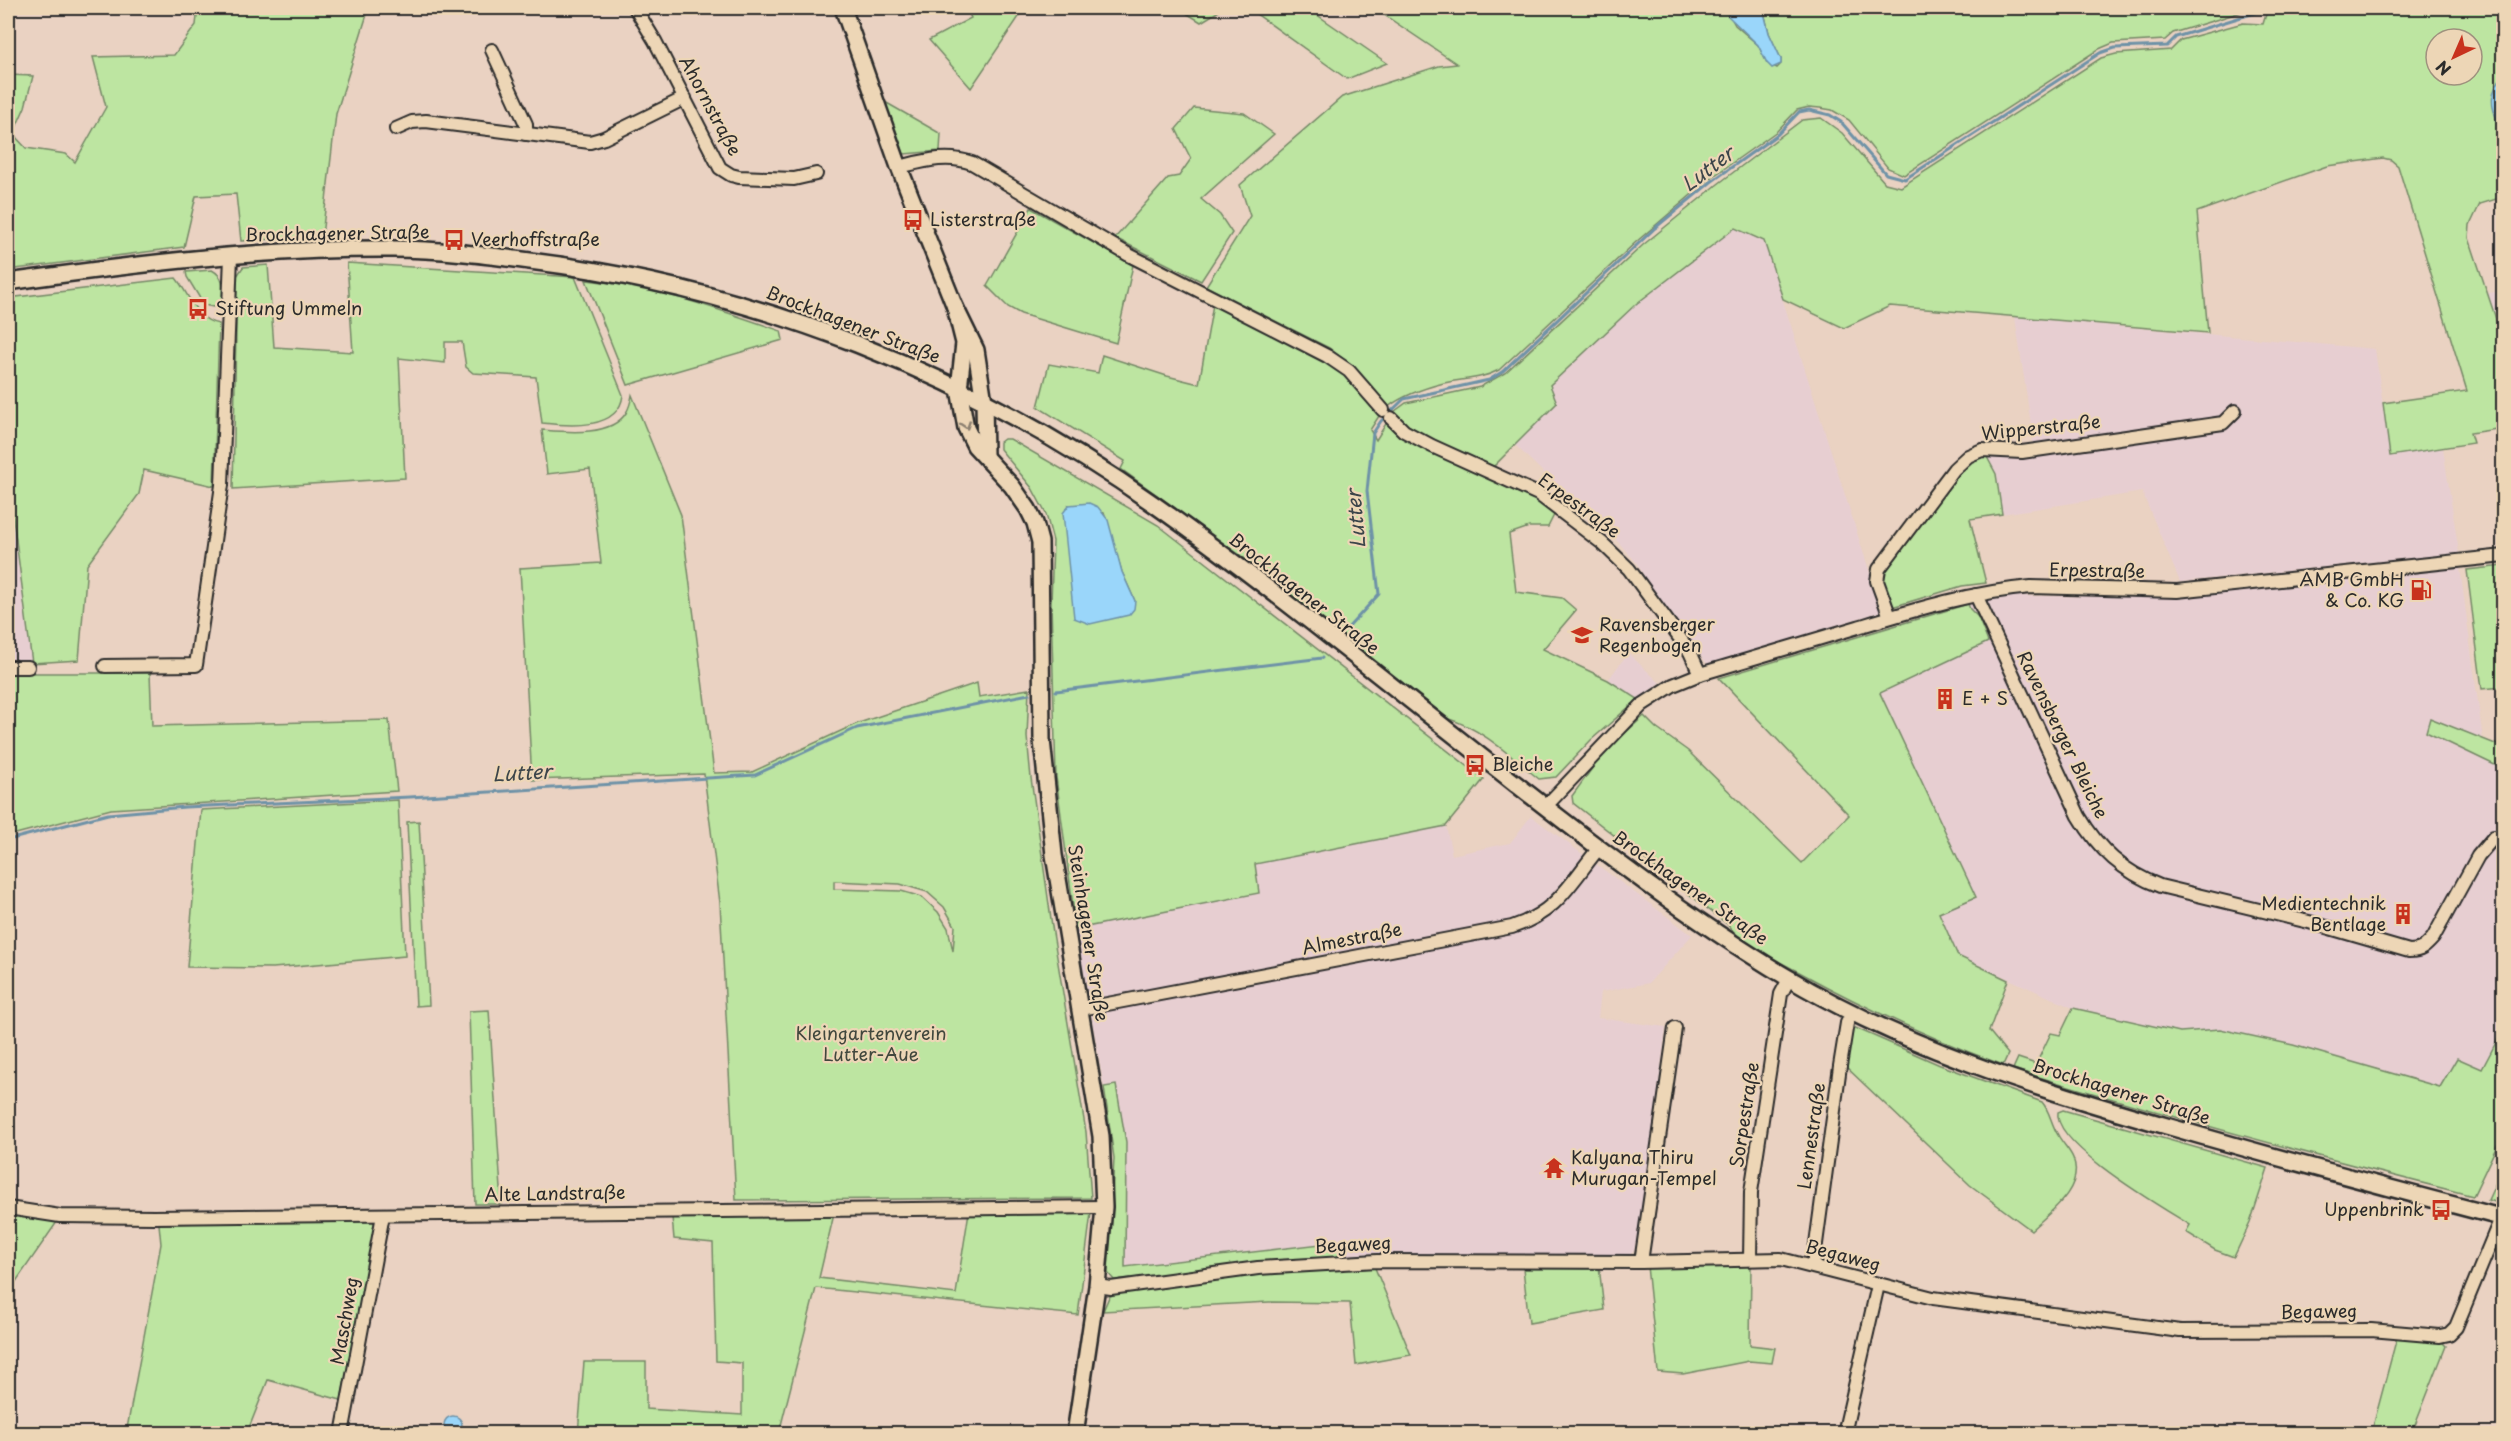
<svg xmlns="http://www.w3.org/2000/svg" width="2511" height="1441" viewBox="0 0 2511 1441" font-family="'Playpen Sans',sans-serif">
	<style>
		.built { fill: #e7ced1 }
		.green { fill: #bde5a1; stroke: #748866; stroke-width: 1.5; fill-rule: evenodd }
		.water { fill: #9ad6fa; stroke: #6e92a7; stroke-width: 1.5 }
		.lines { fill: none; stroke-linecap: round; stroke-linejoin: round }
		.stream { stroke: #6e92a7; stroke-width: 3 }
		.minor-casing { stroke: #2b2b2b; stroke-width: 16 }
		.major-casing { stroke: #2b2b2b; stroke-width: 20 }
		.minor { stroke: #edd6b6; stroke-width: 12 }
		.major { stroke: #edd6b6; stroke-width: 15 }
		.oneway { stroke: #8c8070 }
		.labels { text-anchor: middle; stroke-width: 4.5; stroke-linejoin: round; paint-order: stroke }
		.street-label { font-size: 18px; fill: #2b2b2b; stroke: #edd6b6 }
		.poi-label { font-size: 18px; fill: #2b2b2b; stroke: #edd6b6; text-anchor: start }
		.park-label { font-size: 18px; fill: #41473d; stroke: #edd6b6 }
		.water-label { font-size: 20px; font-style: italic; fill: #3c454a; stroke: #edd6b6 }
	</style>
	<rect width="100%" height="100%" fill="#ead2c2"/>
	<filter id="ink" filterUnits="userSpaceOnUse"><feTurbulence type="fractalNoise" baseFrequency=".0167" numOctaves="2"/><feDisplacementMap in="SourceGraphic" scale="12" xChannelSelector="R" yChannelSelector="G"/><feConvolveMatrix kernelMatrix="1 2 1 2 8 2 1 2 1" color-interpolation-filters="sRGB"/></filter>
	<g filter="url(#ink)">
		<g class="built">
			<path d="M1735 228 1764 241 1882 611 1708 665 1654 595 1637 563 1592 513 1590 504 1583 511 1515 445 1557 403 1550 385 1636 304Z"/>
			<path d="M2503 291V340L2488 293Z"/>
			<path d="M2015 317 2375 349 2390 455 2443 448 2459 553 2180 582 2142 492 2002 514 1996 474 1987 457 2022 458 2034 445Z"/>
			<path d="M8 479 32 663H8Z"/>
			<path d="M2460 568 2483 740 2430 718 2426 732 2503 769V1029L2482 1069 2440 1087 2293 1045 2220 1029 2180 1032 2073 1008 1958 956 1939 912 1975 896 1880 693 1988 642 1978 617 1970 609 1968 604 2008 596 2178 597Z"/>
			<path d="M1628 653 1660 683 1638 699 1608 680Z"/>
			<path d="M1531 816 1692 935 1649 983 1601 992 1598 1018 1666 1027 1646 1186 1634 1251 1628 1256H1341L1337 1242 1125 1267 1126 1142 1116 1085 1104 1087 1076 929 1258 893 1255 864 1446 826 1452 855 1510 843Z"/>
		</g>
		<g class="green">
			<path d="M198 8H369L336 114 322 236 241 241 236 194 196 196 184 247 8 270V75L33 76 25 107 13 134 26 148 66 154 75 162 106 107 93 57 174 55 196 25Z"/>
			<path d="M966 8H1025L971 88 929 40 971 18Z"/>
			<path d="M1178 8H1224L1201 22Z"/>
			<path d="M1248 8H1307L1387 63 1347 79Z"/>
			<path d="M1374 8H1728L1727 10 1735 25 1758 45 1767 63 1777 68 1781 64V59L1769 33 1763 8H2247L2248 10 2173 33 2165 40 2113 43 2099 49 1904 175 1888 168 1849 120 1832 110 1820 108 1809 107 1797 110 1777 131 1711 178 1636 242 1499 370C1480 380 1463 378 1444 383 1424 388 1404 395 1388 407L1352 366 1329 348 1206 286 1250 216 1240 185 1342 97 1439 66 1457 64Z"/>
			<path d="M2268 8H2503V76C2493 87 2492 111 2499 124L2503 126V197L2480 204 2470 225 2469 238 2503 340V428L2470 433 2473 443 2390 456 2383 403 2467 391 2398 166 2391 160 2383 158 2327 166 2197 212 2208 333 1890 306 1844 328 1783 299 1764 241 1735 228 1636 304 1550 385 1557 403 1492 468 1407 428 1391 414 1406 403 1480 387 1505 373 1643 245 1718 184 1802 120 1821 118 1842 133 1885 183 1901 187 2101 58 2116 54 2171 50 2181 40 2243 23 2263 24ZM2436 39H2472V75H2436Z"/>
			<path d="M885 102 941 134 940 151 904 154Z"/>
			<path d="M1194 108 1244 113 1274 134 1201 199 1220 215 1232 233 1201 281 1115 238 1168 178 1179 176 1191 159 1176 129Z"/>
			<path d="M1031 208 1133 265 1116 343 1021 314 1008 307 987 286Z"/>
			<path d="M347 263 575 277 623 395C619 431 568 426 542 423L536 377 473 373 466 367 462 342H445V363L399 358 405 478 233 489 237 276 243 267 268 265 274 347 353 352Z"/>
			<path d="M212 270C225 277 223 288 222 301L213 307 204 305 187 277 186 272Z"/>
			<path d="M176 278C190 295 195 320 219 324L214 486 144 470 139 494 87 565 79 660 32 663 8 479V298Z"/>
			<path d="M586 280C653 286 718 309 781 331L783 340 628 385Z"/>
			<path d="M1213 304 1327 360 1344 375 1379 416 1370 430 1376 440 1387 422 1429 449 1536 499 1555 513 1548 527H1529L1509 534 1516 592 1562 598 1576 610 1543 649 1608 680 1638 699 1591 740 1556 777 1539 779C1511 757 1483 729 1449 719L1251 563 1121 469 1125 461 1038 407 1049 364 1098 373 1102 355 1167 376 1199 384Z"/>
			<path d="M632 395 681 515 714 773 752 772 856 724 977 683 979 697 1029 689 1027 737 1031 778 1053 933 1086 1132 1091 1198 736 1200 720 903 704 774 532 780 520 568 601 563 590 469 547 474 542 430C566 432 611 437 626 413 629 408 631 401 632 395ZM834 881 900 884 927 892 944 907 955 926 953 951 948 928 938 912 922 897 901 891 834 889Z"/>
			<path d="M1004 439H1010L1158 525 1484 779 1446 826 1255 864 1259 893 1076 929 1056 777 1051 604 1053 541 1046 514 1032 488 1000 449V442ZM1069 505 1104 513 1122 572 1135 601Z"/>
			<path d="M1984 456 1987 457 1996 474 2002 514 1970 519 1986 583 1962 586 1892 607 1883 580 1885 571 1963 466 1973 459Z"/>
			<path d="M2503 566V687L2482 689 2467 570Z"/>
			<path d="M1968 604 1970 609 1978 617 1988 642 1880 693 1976 897 1939 913 1958 956 2008 980 1989 1031 2008 1054 2003 1065C1932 1039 1865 1008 1799 972 1775 959 1744 946 1727 924L1573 803 1572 796 1604 752 1644 716 1656 728 1688 751 1802 863 1849 815 1719 678Z"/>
			<path d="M8 673H150L152 726 389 720 397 791 111 809 8 836Z"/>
			<path d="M2430 718 2503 747V769L2426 732Z"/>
			<path d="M398 800 405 956 273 968 187 967 201 810Z"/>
			<path d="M419 821 429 1005 416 1006 407 822Z"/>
			<path d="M2073 1008 2180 1032 2220 1029 2293 1045 2440 1087 2457 1058 2482 1069 2503 1029V1133L2473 1196C2319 1157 2165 1116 2013 1069L2018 1058 2036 1064 2051 1033 2060 1035Z"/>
			<path d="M489 1010 502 1204H475L469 1011Z"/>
			<path d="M1851 1026 1940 1065 2042 1102C2050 1111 2051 1124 2058 1135 2062 1143 2070 1150 2073 1158 2085 1188 2050 1212 2031 1230L1970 1185 1844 1065Z"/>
			<path d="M1116 1085 1126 1142 1125 1267 1338 1242 1341 1256 1114 1280 1108 1273 1114 1158 1104 1087Z"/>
			<path d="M2063 1110 2268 1168 2250 1223 2234 1257 2215 1250 2186 1232 2190 1225C2163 1208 2052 1144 2058 1112Z"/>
			<path d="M2503 1167V1193L2499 1203 2488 1200Z"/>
			<path d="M8 1211 57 1222 8 1293Z"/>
			<path d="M969 1212 1091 1213 1078 1315 816 1288 779 1433 578 1434 584 1362H646V1409L742 1415V1363L716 1361 713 1243 674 1239 672 1217 834 1214 819 1278 956 1294Z"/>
			<path d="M378 1219 341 1400 268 1380 247 1433 126 1434 161 1244 159 1224Z"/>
			<path d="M1599 1266 1604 1310 1529 1323 1523 1268Z"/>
			<path d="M1647 1266H1751L1750 1345 1775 1348 1772 1363 1749 1361 1683 1374 1658 1372Z"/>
			<path d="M1344 1267 1375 1268 1411 1355 1356 1365 1350 1303 1269 1302 1103 1311 1109 1297 1116 1293 1237 1277Z"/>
			<path d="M2397 1337 2442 1342 2446 1346 2412 1433 2371 1434Z"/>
		</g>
		<g class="water">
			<path d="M1728 8H1763L1769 33 1781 59V64L1772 68 1767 63 1758 45 1728 16Z"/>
			<path d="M2503 76V126L2499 124C2490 106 2489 92 2503 76Z"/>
			<path d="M1089 503 1098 507 1108 520 1122 572 1135 601 1134 609 1129 615 1090 624 1074 618 1063 513 1069 505Z"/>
			<circle cx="453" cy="1425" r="9"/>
		</g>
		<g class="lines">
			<g class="stream">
				<path d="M2249 8 2251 14"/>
				<path d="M1346 630 1379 594 1367 491 1373 433 1381 421 1404 399 1489 380 1502 372 1655 228 1711 182 1778 134 1799 112 1809 110 1830 115 1841 122 1886 174 1905 179 2100 53 2115 48 2167 46 2176 37 2261 11 2262 8"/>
				<path d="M1056 691 1322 658"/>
				<path d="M8 840 108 814 185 807 410 797 755 775 857 728 1029 694"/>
			</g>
			<defs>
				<g id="minor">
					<path d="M635 8 655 41 720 168 731 175 739 177 794 179 816 174"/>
					<path d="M492 50 526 124V134"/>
					<path d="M396 129 412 122 426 121 590 142 604 138 685 98"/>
					<path d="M899 167C924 161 947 154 972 163L1129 255 1327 356 1349 371 1383 410"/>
					<path d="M1391 418 1404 431 1432 446 1538 494 1602 543 1629 569 1690 652 1700 674"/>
					<path d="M1976 595 2079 816C2099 850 2123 872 2160 886L2309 922 2409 951C2421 951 2425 947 2433 938L2478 856 2494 837"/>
					<path d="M1890 617 1877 581 1879 569 1954 469 1968 456 1982 450 2022 452 2223 423 2235 411"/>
					<path d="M105 666 196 665 222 485 231 256"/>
					<path d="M8 667H28"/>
					<path d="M1545 807 1642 705 1673 685 1700 674C1753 658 1805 643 1858 627 1914 610 1972 592 2031 587L2177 591 2504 556"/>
					<path d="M1081 1009 1512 927C1558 912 1570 883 1599 848"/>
					<path d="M8 1208 60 1216 154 1217 1104 1207"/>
					<path d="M1750 1259 1751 1192 1781 994 1789 979"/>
					<path d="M1641 1262 1675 1028"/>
					<path d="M1813 1266 1840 1066 1847 1023 1852 1013"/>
					<path d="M1097 1286 1111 1288 1258 1268 1377 1261 1641 1262 1781 1259 1933 1298 2180 1331 2371 1330 2440 1336 2449 1334 2456 1327 2501 1218"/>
					<path d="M342 1434 383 1215"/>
					<path d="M1844 1434 1878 1285"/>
				</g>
				<g id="major">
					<path d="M843 8 899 167 955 307 976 350 984 402 985 455"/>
					<path d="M8 282C135 264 264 248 393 249 439 249 485 255 530 261 755 289 970 374 1155 505 1278 592 1397 691 1516 784 1603 852 1690 919 1785 976 1905 1048 2037 1089 2170 1127 2281 1159 2392 1189 2504 1218"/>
					<path d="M955 307 964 343 959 389 966 428 975 446 1012 486 1028 509 1035 523 1040 542 1042 740 1054 855 1101 1136 1104 1207 1097 1286 1075 1434"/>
				</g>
			</defs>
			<use href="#minor" class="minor-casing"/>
			<use href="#major" class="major-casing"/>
			<use href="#minor" class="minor"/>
			<use href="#major" class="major"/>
		</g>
		<defs><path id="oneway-chevron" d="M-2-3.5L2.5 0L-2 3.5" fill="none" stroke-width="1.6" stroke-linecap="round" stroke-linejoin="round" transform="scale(1.5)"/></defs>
		<use class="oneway" href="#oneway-chevron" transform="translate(966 425) rotate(72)"/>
	</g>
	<defs>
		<symbol id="bus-bare" viewBox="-9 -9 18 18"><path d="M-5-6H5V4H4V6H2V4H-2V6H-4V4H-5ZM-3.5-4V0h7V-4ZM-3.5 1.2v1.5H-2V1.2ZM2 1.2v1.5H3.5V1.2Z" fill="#c8321e" stroke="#edd6b6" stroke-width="2.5" paint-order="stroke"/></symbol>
		<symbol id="fuel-bare" viewBox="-9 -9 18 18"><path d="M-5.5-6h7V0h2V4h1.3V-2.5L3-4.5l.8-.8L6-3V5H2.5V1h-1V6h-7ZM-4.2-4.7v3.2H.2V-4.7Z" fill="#c8321e" stroke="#edd6b6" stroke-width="2.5" paint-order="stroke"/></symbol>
		<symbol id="school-bare" viewBox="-9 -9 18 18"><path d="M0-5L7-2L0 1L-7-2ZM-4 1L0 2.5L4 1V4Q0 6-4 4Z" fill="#c8321e" stroke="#edd6b6" stroke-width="2.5" paint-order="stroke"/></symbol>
		<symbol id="building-bare" viewBox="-9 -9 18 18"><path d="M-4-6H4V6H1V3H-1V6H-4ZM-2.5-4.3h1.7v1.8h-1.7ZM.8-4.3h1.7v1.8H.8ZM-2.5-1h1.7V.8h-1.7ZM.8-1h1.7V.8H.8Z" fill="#c8321e" stroke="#edd6b6" stroke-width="2.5" paint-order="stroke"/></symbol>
		<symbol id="temple-bare" viewBox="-9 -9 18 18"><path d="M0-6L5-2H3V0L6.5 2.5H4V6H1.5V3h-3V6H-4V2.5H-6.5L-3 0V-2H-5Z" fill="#c8321e" stroke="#edd6b6" stroke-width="2.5" paint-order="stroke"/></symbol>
	</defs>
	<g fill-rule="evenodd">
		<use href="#bus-bare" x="898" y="205" width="30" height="30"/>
		<use href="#bus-bare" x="439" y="225" width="30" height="30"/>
		<use href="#bus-bare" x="183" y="294" width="30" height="30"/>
		<use href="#fuel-bare" x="2406" y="575" width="30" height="30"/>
		<use href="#school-bare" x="1567" y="620" width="30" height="30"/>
		<use href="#building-bare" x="1930" y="684" width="30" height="30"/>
		<use href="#bus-bare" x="1460" y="750" width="30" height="30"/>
		<use href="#building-bare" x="2388" y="899" width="30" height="30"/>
		<use href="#temple-bare" x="1539" y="1153" width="30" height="30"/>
		<use href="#bus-bare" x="2426" y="1195" width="30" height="30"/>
	</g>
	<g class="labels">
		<g class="street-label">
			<text transform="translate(710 106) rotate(62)" y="6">Ahornstraße</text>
			<text transform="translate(337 234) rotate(-1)" y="6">Brockhagener Straße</text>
			<text transform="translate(853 325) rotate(21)" y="6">Brockhagener Straße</text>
			<text transform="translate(2041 428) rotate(-6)" y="6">Wipperstraße</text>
			<text transform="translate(1579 506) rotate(36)" y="6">Erpestraße</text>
			<text transform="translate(2097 571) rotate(1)" y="6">Erpestraße</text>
			<text transform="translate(1304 594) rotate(38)" y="6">Brockhagener Straße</text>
			<text transform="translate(2062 735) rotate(64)" y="6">Ravensberger Bleiche</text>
			<text transform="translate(1690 888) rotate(35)" y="6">Brockhagener Straße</text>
			<text transform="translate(1088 933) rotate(81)" y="6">Steinhagener Straße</text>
			<text transform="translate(1352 939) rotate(-11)" y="6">Almestraße</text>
			<text transform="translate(2121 1092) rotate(17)" y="6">Brockhagener Straße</text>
			<text transform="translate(1745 1115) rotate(-81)" y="6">Sorpestraße</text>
			<text transform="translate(1812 1136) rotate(-82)" y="6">Lennestraße</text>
			<text transform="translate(555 1194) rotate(-1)" y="6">Alte Landstraße</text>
			<text transform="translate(1353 1245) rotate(-3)" y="6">Begaweg</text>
			<text transform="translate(1843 1256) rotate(15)" y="6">Begaweg</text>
			<text transform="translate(2319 1312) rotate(-1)" y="6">Begaweg</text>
			<text transform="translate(345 1321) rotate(-80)" y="6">Maschweg</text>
		</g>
		<g class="poi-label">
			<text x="930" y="226">Listerstraße</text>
			<text x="471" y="246">Veerhoffstraße</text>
			<text x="215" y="315">Stiftung Ummeln</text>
			<text x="2404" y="586" text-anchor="end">AMB GmbH<tspan x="2404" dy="21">&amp; Co. KG</tspan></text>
			<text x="1599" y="631">Ravensberger<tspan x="1599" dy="21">Regenbogen</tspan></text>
			<text x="1962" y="705">E + S</text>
			<text x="1492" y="771">Bleiche</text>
			<text x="2386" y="910" text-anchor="end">Medientechnik<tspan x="2386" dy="21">Bentlage</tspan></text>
			<text x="1571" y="1164">Kalyana Thiru<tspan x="1571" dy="21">Murugan-Tempel</tspan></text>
			<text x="2424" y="1216" text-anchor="end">Uppenbrink</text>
		</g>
		<g class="park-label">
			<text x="871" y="1040">Kleingartenverein<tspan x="871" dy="21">Lutter-Aue</tspan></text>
		</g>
		<g class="water-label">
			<text transform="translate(1708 169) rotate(-37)" y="7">Lutter</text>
			<text transform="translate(1356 519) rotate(-95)" y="7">Lutter</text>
			<text transform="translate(522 773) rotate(-3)" y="7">Lutter</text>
		</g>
	</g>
	<rect width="2511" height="1441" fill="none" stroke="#edd6b6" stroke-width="30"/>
	<rect x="15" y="15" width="2481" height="1411" fill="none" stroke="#2b2b2b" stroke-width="2" filter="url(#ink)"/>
	<g transform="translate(2454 57) rotate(224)"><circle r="28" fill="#edd6b6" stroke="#9f927e" stroke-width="1.5"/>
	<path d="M0-4.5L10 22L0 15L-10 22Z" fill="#c8321e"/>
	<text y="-9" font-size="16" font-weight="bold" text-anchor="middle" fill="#2b2b2b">N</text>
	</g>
</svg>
